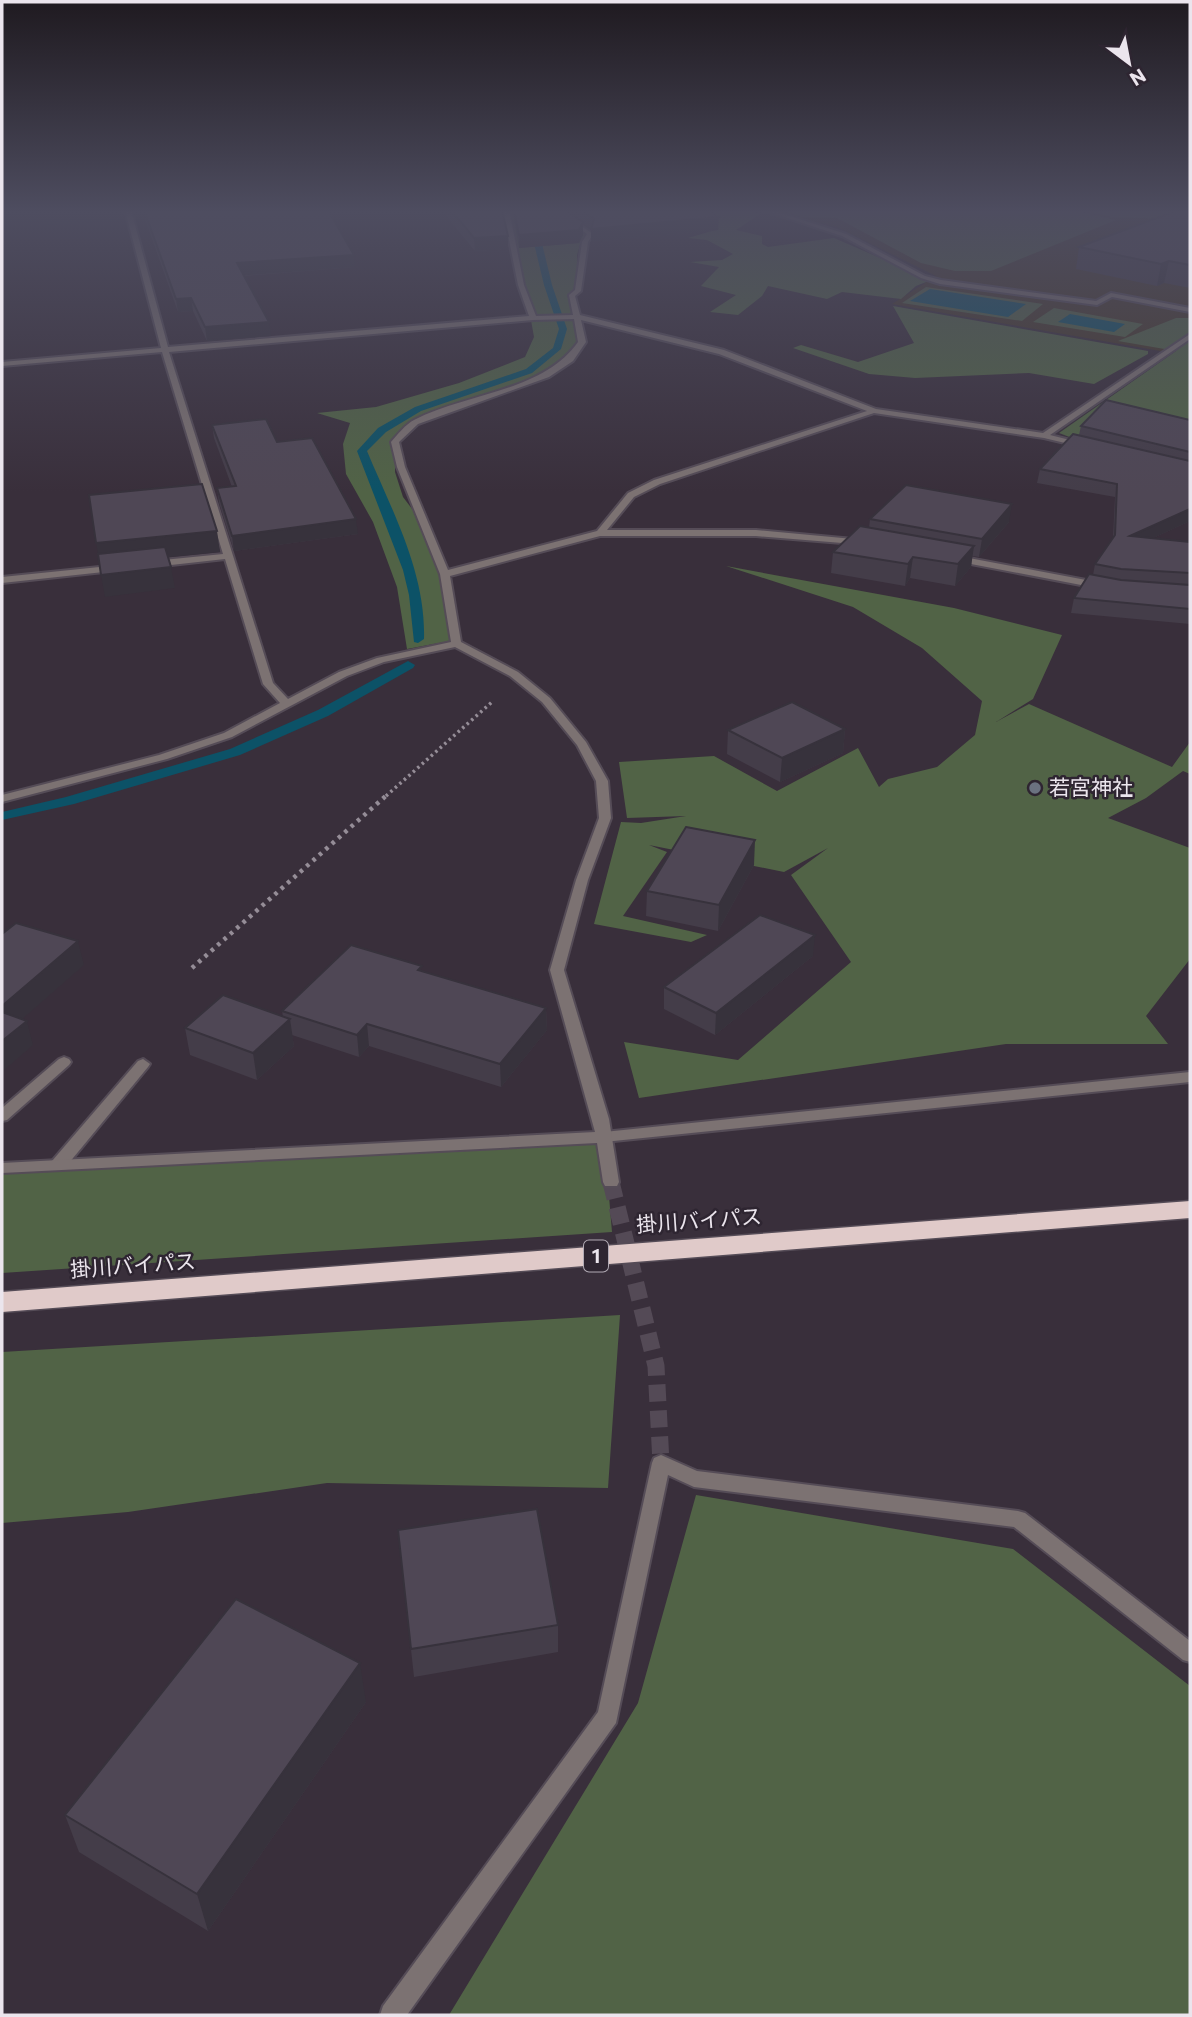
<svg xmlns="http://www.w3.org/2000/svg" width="1192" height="2017" viewBox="0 0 1192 2017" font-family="Commissioner,'Noto Sans JP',sans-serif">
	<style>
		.education { fill: #45382a }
		.green { fill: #516346 }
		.water { fill: #0c5267 }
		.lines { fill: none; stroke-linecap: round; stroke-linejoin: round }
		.stream { fill: #0c5267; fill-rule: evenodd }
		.street-tunnel { stroke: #544a56; stroke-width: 17; stroke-dasharray: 17 9; stroke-linecap: butt }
		.lane-casing { stroke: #554c57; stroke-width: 4 }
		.street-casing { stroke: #554c57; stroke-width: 4 }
		.highway-casing { stroke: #554c57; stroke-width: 3 }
		.path-far1 { stroke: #958d97; stroke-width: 3.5; stroke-dasharray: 2.5 3.5; stroke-linecap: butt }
		.path { stroke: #958d97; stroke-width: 4.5; stroke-dasharray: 3.5 5; stroke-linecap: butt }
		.lane { fill: #7c7272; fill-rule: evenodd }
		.street { fill: #7c7272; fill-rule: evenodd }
		.highway { fill: #e0cac9; fill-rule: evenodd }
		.wall { fill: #443d49 }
		.shaded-wall { fill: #37323c }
		.building { fill: #4f4755; stroke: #37323c; stroke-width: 2 }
		.worship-dot { fill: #6b7280; stroke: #2e2531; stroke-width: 2.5 }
		.labels { text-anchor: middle; stroke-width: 5; stroke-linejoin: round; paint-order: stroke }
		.shield { fill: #2e2531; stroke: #b2abb5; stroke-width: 2 }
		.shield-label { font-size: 19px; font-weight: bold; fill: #ebe5ed }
		.poi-label { font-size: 21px; fill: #ebe5ed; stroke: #2e2531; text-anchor: start }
		.street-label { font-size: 21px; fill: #ebe5ed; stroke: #2e2531 }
	</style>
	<rect width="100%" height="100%" fill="#392f3b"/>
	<path class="education" d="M772 210H1161L1190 215V337L1166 352 892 304 936 276 837 227Z"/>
	<g class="green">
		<path d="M507 210H555L590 234 582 238 577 255 578 288 567 295 580 329 581 344 559 366 519 385 415 422 395 442V472L403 497 425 526 445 574 455 640 407 649 397 587 373 522 346 474 343 444 350 423 317 413 376 407 459 383 525 357 534 337 513 220Z"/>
		<path d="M683 210H746L760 214 736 230 762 236V244L768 247 834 238 931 280 916 286 901 299 842 292 827 299 768 286 762 296 738 315 710 312 736 295 701 286 719 267 690 262 722 260 733 254 707 240 688 238 719 229 711 219Z"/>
		<path d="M780 210H1071L1116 220 991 271H955L921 263 837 218 803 217Z"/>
		<path d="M1080 210H1190V220L1113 217Z"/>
		<path d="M926 287 1043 304 1022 321 902 303Z"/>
		<path d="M893 306 1148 351V354L1094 384 1029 373 915 378 869 374 793 348 801 345 858 362 914 343Z"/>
		<path d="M1054 308 1143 324 1125 337 1033 322Z"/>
		<path d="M1176 318H1190V432L1080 441 1059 433 1176 351 1118 341Z"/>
		<path d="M726 566 954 608 1062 635 1033 699 996 722 1029 704 1172 767 1190 742V774L1183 771 1146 798 1108 818 1190 848V959L1146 1016 1168 1044H1006L639 1098 624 1042 738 1060 851 962 791 875 828 848 784 872 649 845 667 852 623 916 707 935 691 942 594 924 621 822 641 823 686 816 627 818 619 762 714 756 777 791 858 748 879 787 888 779 937 767 975 735 982 701 922 648 853 607Z"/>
		<path d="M604 1137 612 1232 2 1273V1174Z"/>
		<path d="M620 1315 608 1488 327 1483 128 1512 2 1523V1352Z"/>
		<path d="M696 1495 1013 1549 1190 1686V2015H449L638 1703Z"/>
	</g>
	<g class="water">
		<path d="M930 289 1026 304 1008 317 910 301Z"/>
		<path d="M1070 314 1125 324 1114 332 1058 322Z"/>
	</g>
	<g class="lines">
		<g class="stream">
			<path d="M526 210H534L552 285 567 329 561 349 532 373 421 411 386 432 367 451C392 511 426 572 424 639L418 643 414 642 409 595 403 570 357 451 378 428 415 407 526 369 553 348 559 329 544 285Z"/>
			<path d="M408 661 415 665 413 668 328 716 240 755 74 804 2 820V812L66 797 230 749 318 710Z"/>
		</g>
		<path class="street-tunnel" d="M611 1182 656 1366 661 1463"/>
		<defs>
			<g id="lane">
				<path d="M64 1057 69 1059 71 1062 69 1065 7 1120 2 1121V1108L59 1059Z"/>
				<path d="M143 1059 150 1064 148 1067 64 1169H52L50 1165 52 1161 138 1061Z"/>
				<path d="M1190 1072V1082L604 1142 599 1141 596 1137 599 1133 604 1132Z"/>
			</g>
			<g id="street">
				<path d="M125 210H131L168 347 529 316 518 285 503 210H509L524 285 536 316 573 315 569 295 575 290 582 242 587 234 552 210H558L593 234 588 242 581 291 575 296 580 315 724 350 876 409 1043 433 1190 334V339L1050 435 1086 444V448L1044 438 874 413 660 484 634 497 607 530H756L864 540 869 543 867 545 756 536H600L450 576 461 642 518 672 550 698 586 742 608 781 611 818 588 880 564 970 609 1119 619 1182 617 1186H605L603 1182 597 1143 2 1173V1163L595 1132 550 970 576 880 599 818 596 781 577 745 542 702 510 676 455 647 384 662 347 676 232 737 167 759 2 802V795L159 755 224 733 280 703 263 684 225 559 153 567 148 564 153 561 223 554 162 352 2 366V362L161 348ZM574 319 578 342C543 392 466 393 414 420 406 424 397 435 391 442L397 467 440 574 451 642 377 658 339 672 288 699 273 683 169 352 533 320ZM581 320 719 354 867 411 654 480 628 493 597 531 448 570 405 467 399 442 418 424 549 377 573 361 586 342Z"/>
				<path d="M763 210H771L846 234 925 276 941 280 1096 301 1111 293 1190 308V312L1112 297 1097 305 940 284 921 278 842 236Z"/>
				<path d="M953 555 1102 583 1107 586 1102 589 950 560V556Z"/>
				<path d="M119 565 122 566V570L2 583V577Z"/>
				<path d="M661 1455 697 1471 1018 1511 1025 1513 1190 1641V1662L1183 1660 1014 1527 694 1487 668 1475 616 1723 407 2015H380L383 2006 598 1712 652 1463 654 1458Z"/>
			</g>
			<path id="highway" d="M1190 1201V1218L2 1312V1292Z"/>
		</defs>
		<use href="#lane" class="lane-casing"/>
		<use href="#street" class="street-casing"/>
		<use href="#highway" class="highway-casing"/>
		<path class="path-far1" d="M386 796 492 702"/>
		<path class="path" d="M192 968 388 794"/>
		<use href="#lane" class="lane"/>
		<use href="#street" class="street"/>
		<use href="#highway" class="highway"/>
	</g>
	<g class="wall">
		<path d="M133 210H328L355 267 244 276 271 336 207 341 193 311 178 312 145 219 136 220Z"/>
		<path d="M441 210H502L508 236V249L475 251Z"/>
		<path d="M512 210H707L718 230 591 242V229L583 224V235L579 243 519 248Z"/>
		<path d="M1190 210V288L1164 283 1157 286 1076 269 1079 247Z"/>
		<path d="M1190 420V521L1153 538 1190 542V624L1071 613 1074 598 1093 575 1095 564 1113 538 1115 497 1037 483 1040 469 1079 435 1081 426Z"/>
		<path d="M212 425 277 442 358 534 234 551 219 503 217 488 232 487 214 438Z"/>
		<path d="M870 519 1009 522 979 557 972 556 971 567 955 586 910 578 905 586 831 573 833 552 869 528Z"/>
		<path d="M845 729 843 753 780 782 727 754 728 730Z"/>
		<path d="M754 865 718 931 646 916 647 891Z"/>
		<path d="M813 956 715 1035 664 1009V987Z"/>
		<path d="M422 971 546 1008 547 1030 501 1087 369 1046 359 1057 292 1035 294 1046 257 1080 190 1055 185 1028 283 1017 282 1011Z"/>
		<path d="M398 1530 558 1625V1652L414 1677Z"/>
		<path d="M366 1702 208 1931 79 1852 65 1815Z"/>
	</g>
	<g class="shaded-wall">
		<path d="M2 210H123L125 220 45 225 43 215 2 217Z"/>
		<path d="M135 210H143L145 219 136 220Z"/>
		<path d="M719 217 718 230 591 242V229Z"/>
		<path d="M583 222V235L579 243 519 248V235Z"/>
		<path d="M508 236V249L475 251 474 238Z"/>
		<path d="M354 255 355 267 238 276 237 263Z"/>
		<path d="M1169 261 1164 283 1157 286 1161 264Z"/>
		<path d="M191 298 193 311 178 312 176 299Z"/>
		<path d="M269 322 271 336 207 341 205 327Z"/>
		<path d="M1012 504 1009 522 979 557 982 539Z"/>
		<path d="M1190 509V521L1127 550 1130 536Z"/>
		<path d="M356 519 358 534 234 551 232 536Z"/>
		<path d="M217 531 220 552 100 564 96 543Z"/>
		<path d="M974 546 971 567 955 586 958 564Z"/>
		<path d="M913 557 910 578 905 586 908 564Z"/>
		<path d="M171 567 175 588 105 597 101 575Z"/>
		<path d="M845 729 843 753 780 782 782 758Z"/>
		<path d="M755 840 754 865 718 931 719 905Z"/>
		<path d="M815 935 813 956 715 1035 716 1013Z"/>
		<path d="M78 941 84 965 4 1035 2 1027V1006Z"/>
		<path d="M546 1008 547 1030 501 1087 500 1064Z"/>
		<path d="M290 1019 294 1046 257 1080 253 1053Z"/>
		<path d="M27 1021 33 1045 2 1072V1041Z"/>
		<path d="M367 1024 369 1046 359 1057 357 1035Z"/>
		<path d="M360 1663 366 1702 208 1931 197 1894Z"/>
	</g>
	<g class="building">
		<path d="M42 210H104L43 213Z"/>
		<path d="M144 210H328L354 255 237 263 269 322 205 327 191 298 176 299Z"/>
		<path d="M451 210H502L508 236 474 238Z"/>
		<path d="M514 210H565L583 222 579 230 519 235Z"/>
		<path d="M581 210H707L719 217 591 229 594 219Z"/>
		<path d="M1178 210H1190V265L1169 261 1161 264 1079 247Z"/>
		<path d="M1106 400 1190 420V452L1081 426Z"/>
		<path d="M266 419 277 442 312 438 356 519 232 536 217 488 236 486 212 425Z"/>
		<path d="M1073 434 1190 461V509L1130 536 1190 542V573L1121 569 1095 564 1115 535 1117 484 1040 469Z"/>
		<path d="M202 484 217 531 96 543 89 495Z"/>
		<path d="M906 485 1012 504 982 539 870 519Z"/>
		<path d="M860 526 974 546 958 564 913 557 908 564 833 552Z"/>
		<path d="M165 547 171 567 101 575 98 554Z"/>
		<path d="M1089 574 1121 580 1190 585V609L1074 598Z"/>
		<path d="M792 702 845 729 782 758 728 730Z"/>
		<path d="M686 827 755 840 719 905 647 891Z"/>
		<path d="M760 915 815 935 716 1013 664 987Z"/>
		<path d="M16 923 78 941 2 1006V934Z"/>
		<path d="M351 945 422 966 418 970 546 1008 500 1064 367 1024 357 1035 282 1011Z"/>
		<path d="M223 995 290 1019 253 1053 185 1028Z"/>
		<path d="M2 1012 27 1021 2 1041Z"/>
		<path d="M537 1509 558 1625 411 1649 398 1530Z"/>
		<path d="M236 1599 360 1663 197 1894 65 1815Z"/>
	</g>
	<linearGradient id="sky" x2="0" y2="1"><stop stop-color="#1f1a20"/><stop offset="0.43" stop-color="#4e4d60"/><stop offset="1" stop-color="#4e4d60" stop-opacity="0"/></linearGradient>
	<rect width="1192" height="492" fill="url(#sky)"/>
	<circle class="worship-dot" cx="1035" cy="788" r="7"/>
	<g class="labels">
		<rect class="shield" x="584" y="1240.5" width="24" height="31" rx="5"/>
		<g class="shield-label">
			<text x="596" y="1263">1</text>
		</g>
		<g class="poi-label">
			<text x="1049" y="795">若宮神社</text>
		</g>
		<g class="street-label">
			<text transform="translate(699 1221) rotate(-4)" y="7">掛川バイパス</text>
			<text transform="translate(133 1266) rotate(-4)" y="7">掛川バイパス</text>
		</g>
	</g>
	<rect width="1192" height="2017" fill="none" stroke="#ebe5ed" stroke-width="7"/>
	<g transform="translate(1129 63) rotate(148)" stroke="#2e2531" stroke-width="5" paint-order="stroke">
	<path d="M0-5L12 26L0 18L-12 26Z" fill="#ebe5ed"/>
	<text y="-10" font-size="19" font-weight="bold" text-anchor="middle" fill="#ebe5ed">N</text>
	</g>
</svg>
